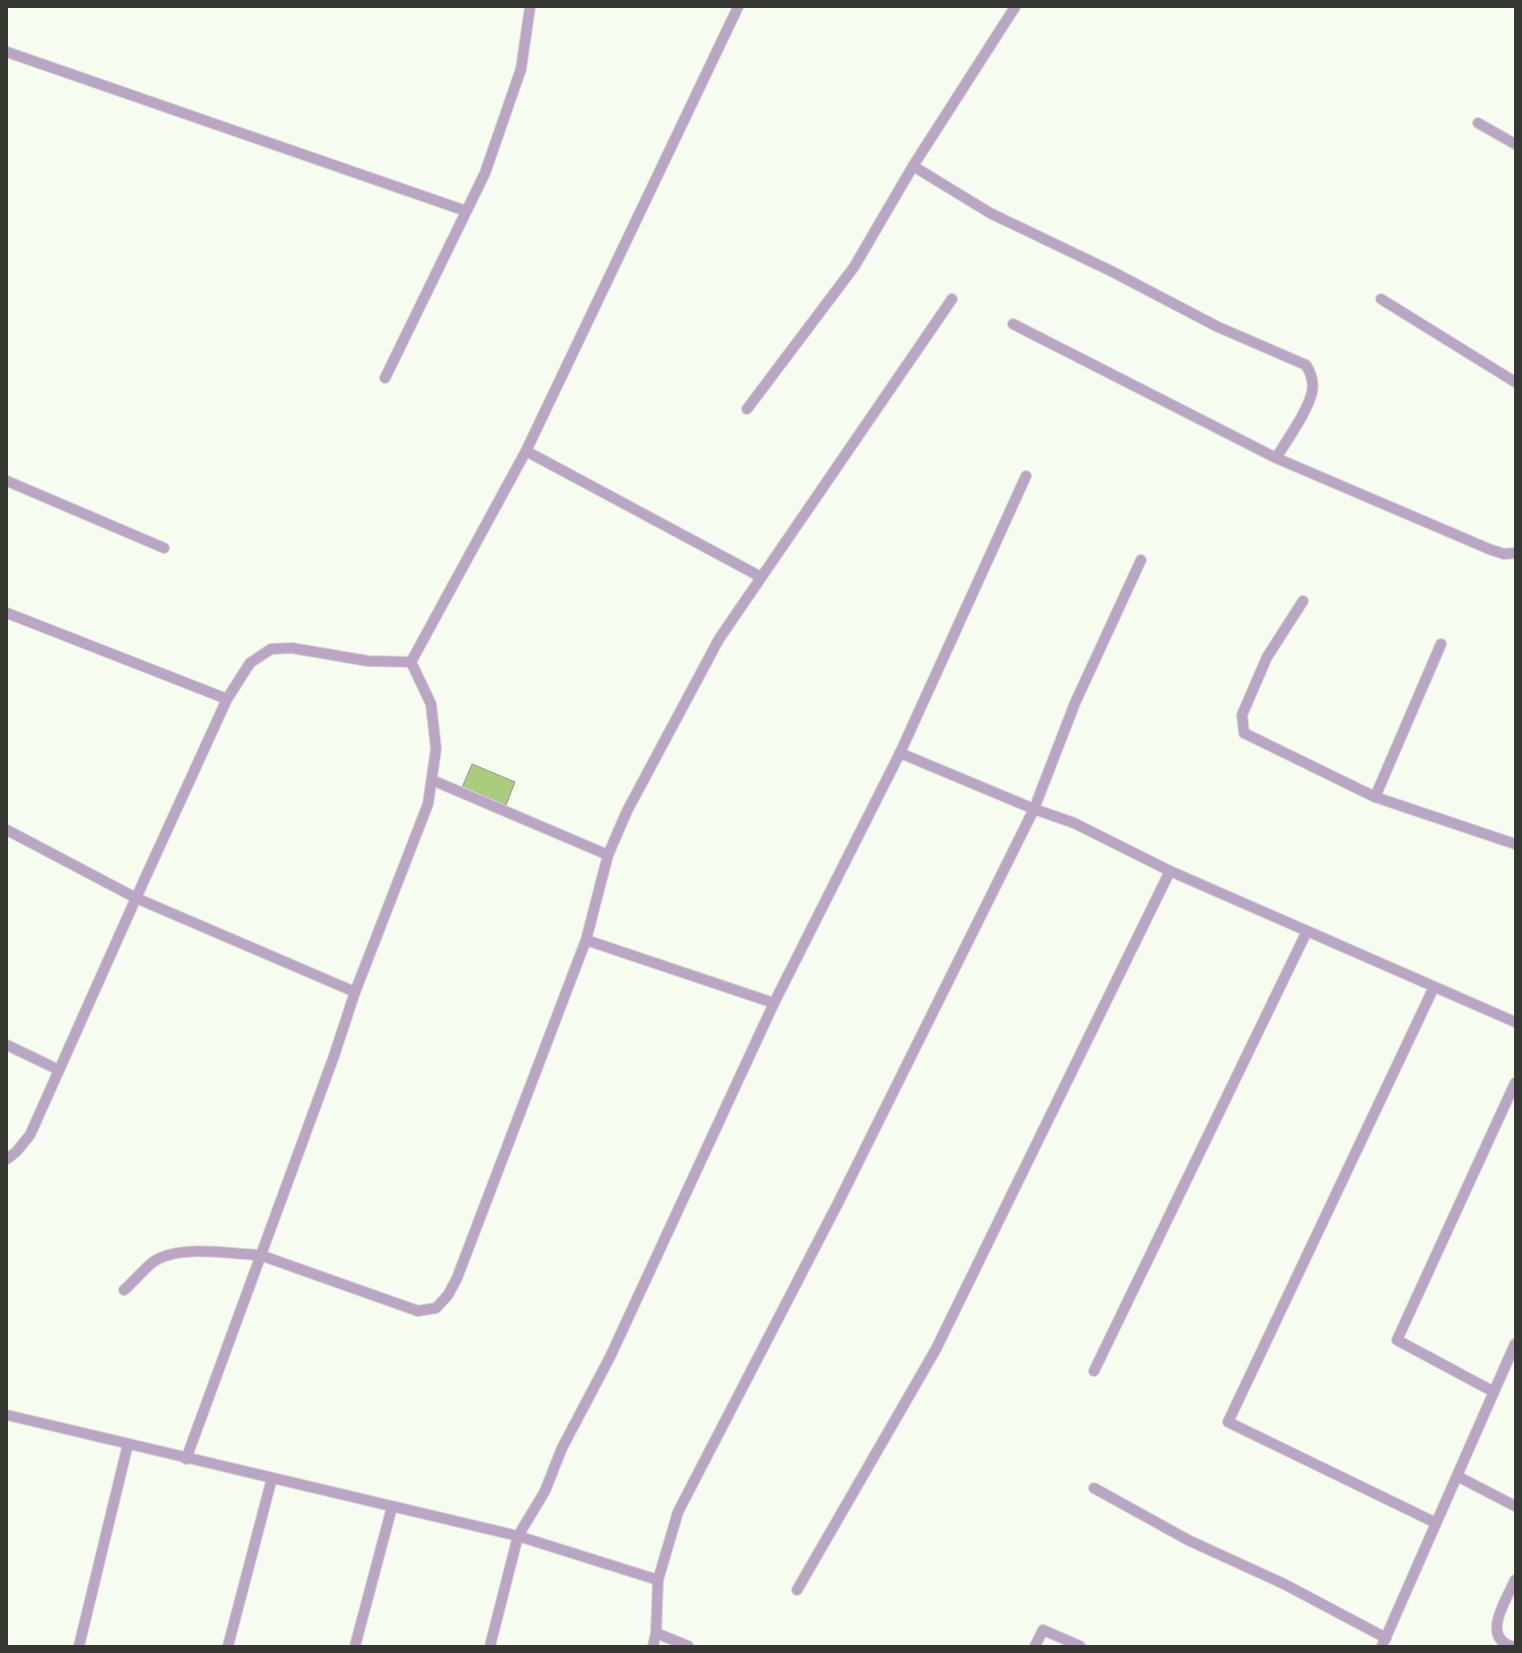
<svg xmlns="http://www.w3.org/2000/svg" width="1522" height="1653" viewBox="0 0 1522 1653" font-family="Inter,sans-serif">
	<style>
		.building { fill: #a9cd7c; stroke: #94998f }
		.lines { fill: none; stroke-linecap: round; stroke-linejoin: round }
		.service-casing { stroke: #d4d9cf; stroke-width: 12 }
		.minor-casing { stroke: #d4d9cf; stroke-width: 12 }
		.service { stroke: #bba5c5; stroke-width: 10 }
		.minor { stroke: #bba5c5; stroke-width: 10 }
	</style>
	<rect width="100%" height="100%" fill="#f7fcf1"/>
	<path class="building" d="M472 764 515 782 505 808 461 790Z"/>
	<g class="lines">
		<defs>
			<g id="service">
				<path d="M7 52 466 211"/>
				<path d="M385 378 485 173 521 69 530 7"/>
				<path d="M124 1290C134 1281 143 1270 153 1262 179 1244 230 1254 260 1255"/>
			</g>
			<g id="minor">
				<path d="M1478 123 1515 144"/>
				<path d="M913 166 990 213 1111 271 1218 327 1306 365C1311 373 1314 382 1312 392 1308 411 1287 440 1276 458"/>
				<path d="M1381 299 1515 382"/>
				<path d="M1013 324 1276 458 1489 549 1504 554 1515 553"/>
				<path d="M747 409 854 267 913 166 1015 7"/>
				<path d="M526 451 761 577"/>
				<path d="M7 481 164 548"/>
				<path d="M1303 601 1267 657 1242 715 1244 733 1375 797 1515 844"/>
				<path d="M7 613 227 699"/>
				<path d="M900 753 1034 809 1074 823 1170 871 1515 1022"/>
				<path d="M432 780 608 855"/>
				<path d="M1375 797 1441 644"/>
				<path d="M7 830 136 898 355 992"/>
				<path d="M586 940 774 1003"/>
				<path d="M1434 987 1228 1422 1436 1523"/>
				<path d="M7 1045 59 1070"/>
				<path d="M7 1159 16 1152 30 1135 136 898 227 699 250 663 271 649 292 648 368 661 411 662"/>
				<path d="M260 1255 418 1311 436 1308 448 1295 457 1278 586 940 608 855 627 811 719 639 952 299"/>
				<path d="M1094 1371 1307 931"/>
				<path d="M1494 1392 1397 1340 1515 1083"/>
				<path d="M7 1415 518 1536 658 1580"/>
				<path d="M186 1459 334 1056 355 992 428 804 436 749 431 704 411 662 526 451 738 7"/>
				<path d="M1457 1476 1515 1506"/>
				<path d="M1094 1488 1188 1540 1284 1584 1386 1638"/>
				<path d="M797 1590 936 1349 1170 871"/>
				<path d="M656 1633 688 1646"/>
				<path d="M79 1646 128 1444"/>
				<path d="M228 1646 272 1478"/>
				<path d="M355 1646 392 1507"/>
				<path d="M490 1646 518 1536 545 1491 562 1448 610 1357 774 1003 900 753 1026 476"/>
				<path d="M653 1646 656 1633 658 1580 678 1512 838 1203 1034 809 1075 703 1141 560"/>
				<path d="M1035 1646 1043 1630 1080 1646"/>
				<path d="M1382 1646 1515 1344"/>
				<path d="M1511 1646C1481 1636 1507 1599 1515 1580"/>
			</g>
		</defs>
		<use href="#service" class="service-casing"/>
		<use href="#minor" class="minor-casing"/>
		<use href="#service" class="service"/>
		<use href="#minor" class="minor"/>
	</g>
	<rect width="1522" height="1653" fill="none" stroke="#353733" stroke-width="16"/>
</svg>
